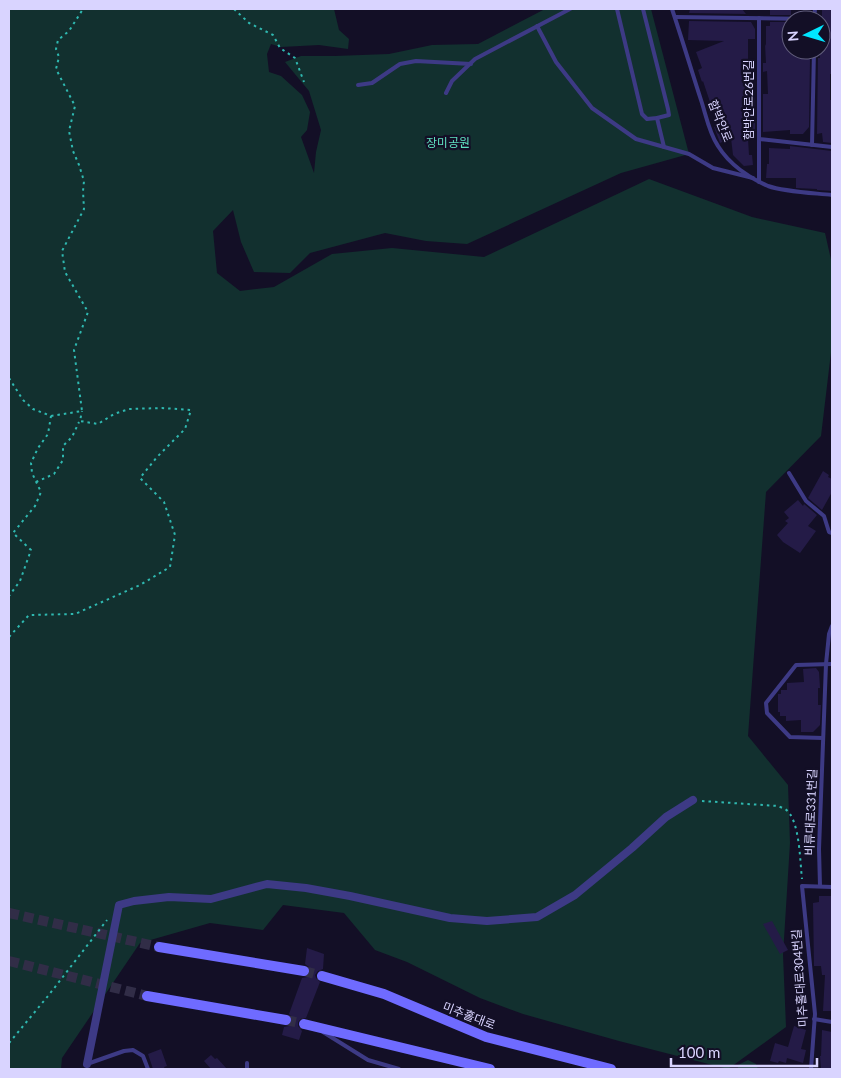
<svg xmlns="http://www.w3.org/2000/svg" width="841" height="1078" viewBox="0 0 841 1078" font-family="Lato,'Noto Sans KR',sans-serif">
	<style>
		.green { fill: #12302f }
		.building { fill: #241b47 }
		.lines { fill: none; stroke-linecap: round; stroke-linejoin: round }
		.secondary-tunnel { stroke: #312d47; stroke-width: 10; stroke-dasharray: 10 5; stroke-linecap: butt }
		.path { stroke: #2fb8b0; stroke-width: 2; stroke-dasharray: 2.5 4; stroke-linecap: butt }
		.lane { stroke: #3d3a85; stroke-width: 4 }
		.street { stroke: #3d3a85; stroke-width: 8 }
		.secondary { stroke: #6f6bff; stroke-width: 10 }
		.labels { text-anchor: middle; stroke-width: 4.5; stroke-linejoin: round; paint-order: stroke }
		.street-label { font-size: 12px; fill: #d9d4ff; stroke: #130f26 }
		.park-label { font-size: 12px; fill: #5fe0c0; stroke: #130f26 }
	</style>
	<rect width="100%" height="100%" fill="#130f26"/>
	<g class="green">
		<path d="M9 9H334L339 30 349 39 348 49 319 45 281 47 271 44 267 54 269 72 281 76 302 95 310 112 307 130 301 137 314 173 316 152 321 130 309 91 285 62 301 56H335L389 54 432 45 478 44 545 9H651L689 154 621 173 467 244 426 241 385 233 310 253 290 273 254 272 241 242 233 210 213 231 217 273 240 291 274 287 332 254 392 248 484 257 649 179 752 217 825 233 832 264V344L821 436 766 492 748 736 788 785 790 843 783 955 786 1027 728 1069 619 1041 523 1014 480 998 407 962 375 950 344 913 283 905 263 930 210 923 140 943 62 1058 61 1069H9Z"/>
		<path d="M748 1060 756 1064 758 1069H738V1065Z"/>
	</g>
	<g class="building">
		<path d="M690 9H742L746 14 689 13Z"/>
		<rect x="770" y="9" width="21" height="6"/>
		<path d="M822 9H832V74H830V100H832V143L823 142 822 133 817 134 818 58H820L819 50H821V18H822Z"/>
		<path d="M689 21 751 22 755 29V39H748V64H755V72L750 73 751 95 755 94V138L748 139 749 155H752L753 165 744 166 733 155 731 138 720 143 719 140 714 127 718 126 703 81 702 82 698 70 702 68 696 52 724 41 688 40Z"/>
		<path d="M770 22H791V51L804 50V59H810L809 127 803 134H790V130L763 132V94H768L767 71 763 72V63H766L765 44 766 46V26H770Z"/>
		<path d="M790 146 832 151V191L817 190V189L796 188V178H766L767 164H769V148L790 149Z"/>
		<path d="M823 471 829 475 828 477 832 479V492L822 510 808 498Z"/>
		<path d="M798 500 803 506 804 504 817 515 808 526 816 531 800 553 783 542 777 535 788 523 785 521 789 518 784 512Z"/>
		<path d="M816 668 819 672 820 688H818V705H821L820 725 813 732H801V720L786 721V716H780V712H778V694H781V690H787V683L804 682 803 669Z"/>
		<path d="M819 896H832V1011H823L825 975H822L821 966H814L813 903 819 902Z"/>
		<path d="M772 921 788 950 780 954 763 924Z"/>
		<path d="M307 948 324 954 323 969 318 971 315 975 316 978 320 982 306 1018H302L298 1022V1026L302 1031 299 1040 282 1035 284 1027 289 1026 293 1022 292 1017 289 1014 302 978 307 977 311 973 310 968 305 964Z"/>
		<path d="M794 1026 806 1030 801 1049 806 1050 803 1063 787 1058 786 1063 779 1061 778 1063 770 1061 775 1043 788 1047Z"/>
		<path d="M822 1030 832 1032V1069H821L820 1056H821Z"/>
		<path d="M161 1049 167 1066 164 1067 165 1069H153L148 1054Z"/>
		<path d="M211 1055 215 1059 217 1058 227 1069H211L204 1061Z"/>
	</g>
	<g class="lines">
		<g class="secondary-tunnel">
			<path d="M9 913 159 947"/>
			<path d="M9 961 147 996"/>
			<path d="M304 971 322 976"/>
			<path d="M286 1020 304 1024"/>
		</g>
		<g class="path">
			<path d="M234 9 249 23 273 35 280 48 295 58 304 82"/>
			<path d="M9 378 23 400 33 409 51 416 48 434 38 448 31 463 32 473 41 492 35 506 13 533 31 550 20 581 9 596"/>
			<path d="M51 416 82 411 74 350 88 312 65 272 62 251 84 209 83 191 84 181 79 165 73 151 69 131 75 106 56 69 59 57 56 49 58 40 69 31 83 9"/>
			<path d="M36 482 54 474 63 460V446L72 437 79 422"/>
			<path d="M9 637 29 615 75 614 140 585 170 567 175 535 164 502 140 478 157 457 185 429 191 410 162 408 129 409 114 414 98 424 80 421 82 411"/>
			<path d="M702 801 778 806C780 807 783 808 785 809 800 818 800 863 802 879"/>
			<path d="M9 1043 48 996 107 920"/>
		</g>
		<g class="lane">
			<path d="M617 9 642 114 647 119 657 118 669 115 668 109 643 9"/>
			<path d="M672 9C682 39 691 69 701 100 706 115 709 133 718 146 729 164 749 178 768 186 785 192 814 193 832 195"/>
			<path d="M675 17 814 19"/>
			<path d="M759 18V182"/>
			<path d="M814 20 815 9"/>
			<path d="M537 26 556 62 592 108 636 139 689 154 713 168 753 178"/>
			<path d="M358 85 372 83 400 64 416 61 471 64"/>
			<path d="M446 93 452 81 475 59 570 9"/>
			<path d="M657 118 664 147"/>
			<path d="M759 139 832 147"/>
			<path d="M812 145 814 50"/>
			<path d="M789 473 806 501 824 516 829 532 832 533"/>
			<path d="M823 738 790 737 767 713 766 703 796 665 832 664"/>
			<path d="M820 886 819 849 826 664 829 634 832 626"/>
			<path d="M814 1019 832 1022"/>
			<path d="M323 1032 368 1060 399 1069"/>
			<path d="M247 1063V1069"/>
			<path d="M87 1064 124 1051 133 1050 143 1056 148 1069"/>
			<path d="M811 1069 815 1014 802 886 832 887"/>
		</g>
		<path class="street" d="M87 1064 119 905 134 901 169 897 211 899 267 884 306 888 350 896 450 918 487 921 537 917 575 895 632 848 666 817 693 800"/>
		<g class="secondary">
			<path d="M159 947 304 971"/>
			<path d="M322 976 384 994 486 1037 611 1069"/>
			<path d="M147 996 286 1020"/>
			<path d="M304 1024 490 1069"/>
		</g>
	</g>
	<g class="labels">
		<g class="street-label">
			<text transform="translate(749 100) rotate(-90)" y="4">함박안로26번길</text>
			<text transform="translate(720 121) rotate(68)" y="4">함박안로</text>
			<text transform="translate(811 812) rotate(-88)" y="4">비류대로331번길</text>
			<text transform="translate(800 978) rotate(-94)" y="4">미추홀대로304번길</text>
			<text transform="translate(469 1016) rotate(21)" y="4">미추홀대로</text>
		</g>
		<g class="park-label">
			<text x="448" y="147">장미공원</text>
		</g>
	</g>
	<rect width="841" height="1078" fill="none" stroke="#d9d4ff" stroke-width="20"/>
	<g transform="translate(806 35) rotate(265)"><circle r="24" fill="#130f26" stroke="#625e7d"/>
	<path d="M0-4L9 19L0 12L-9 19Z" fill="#00e5ff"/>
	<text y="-8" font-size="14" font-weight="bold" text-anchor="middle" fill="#d9d4ff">N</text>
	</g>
	<path d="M671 1058v8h146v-8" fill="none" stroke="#d9d4ff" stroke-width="2.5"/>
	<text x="678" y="1058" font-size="15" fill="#d9d4ff" stroke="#130f26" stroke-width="4" paint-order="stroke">100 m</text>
</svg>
